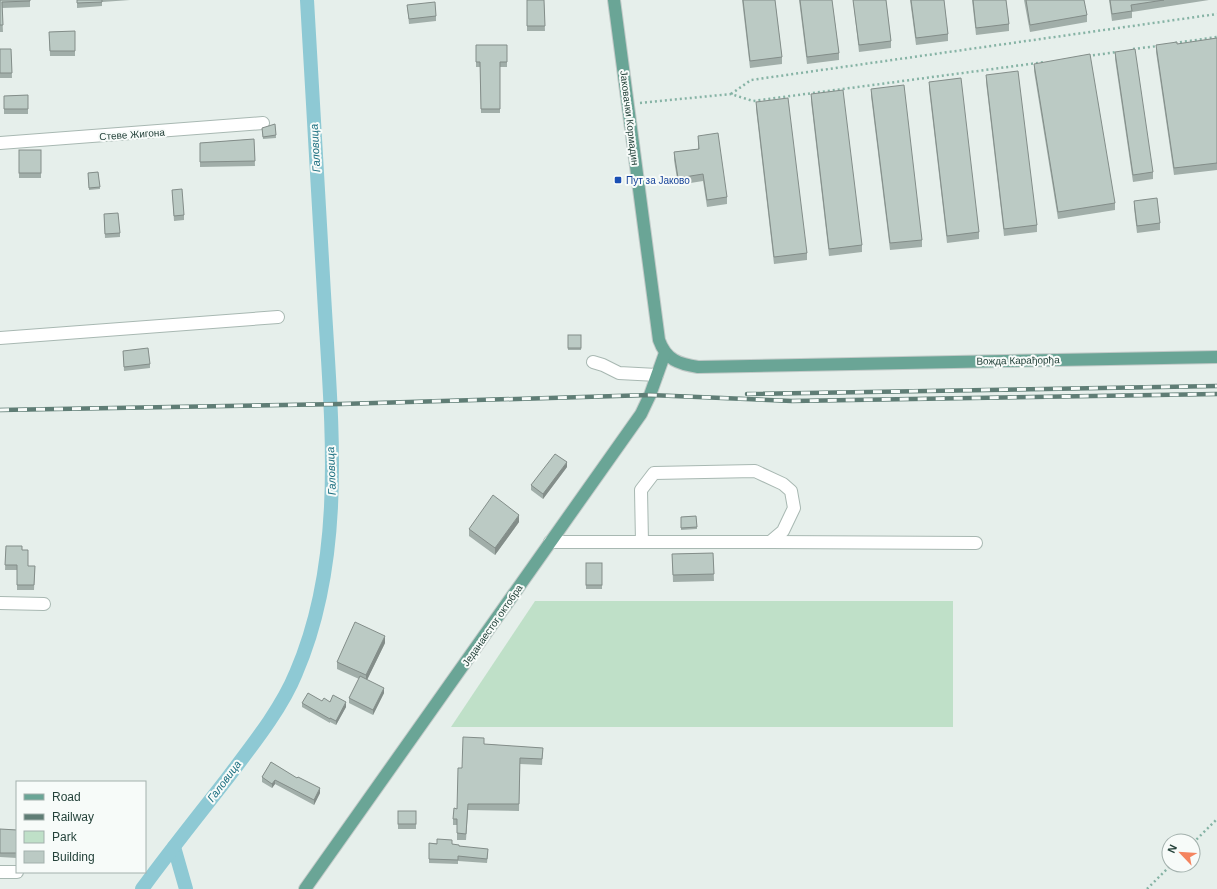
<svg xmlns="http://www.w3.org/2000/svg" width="1217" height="889" viewBox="0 0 1217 889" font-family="Arial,sans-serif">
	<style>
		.green { fill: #bfe0c8 }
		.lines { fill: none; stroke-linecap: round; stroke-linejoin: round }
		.canal { stroke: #8ec9d4; stroke-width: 14 }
		.minor-casing { stroke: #a8b8b2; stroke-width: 14 }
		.major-casing { stroke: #c2cac8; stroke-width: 14 }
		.path { stroke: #86b3a5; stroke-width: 2.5; stroke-dasharray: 2 3; stroke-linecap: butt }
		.minor { stroke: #fff; stroke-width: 12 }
		.major { stroke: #6aa596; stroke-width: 12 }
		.rail-casing { stroke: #5f7d75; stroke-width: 4.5 }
		.rail { stroke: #f7fbf9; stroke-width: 3; stroke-dasharray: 9; stroke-linecap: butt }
		.wall { fill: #a1aea9 }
		.shaded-wall { fill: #838d89 }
		.building { fill: #bbcac4; stroke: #838d89 }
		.transit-dot { fill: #1a4fb4; stroke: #f7fbf9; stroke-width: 1.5 }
		.labels { text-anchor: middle; stroke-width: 4; stroke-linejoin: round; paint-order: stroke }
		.street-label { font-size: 10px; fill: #24423a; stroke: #f7fbf9 }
		.transit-label { font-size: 10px; fill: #164399; stroke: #f7fbf9; text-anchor: start }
		.water-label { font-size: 11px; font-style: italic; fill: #1c6f80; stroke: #f7fbf9 }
	</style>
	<rect width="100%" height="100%" fill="#e6efeb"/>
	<path class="green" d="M535 601H953V727H451Z"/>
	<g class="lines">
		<g class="canal">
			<path d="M174 847 186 889"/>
			<path d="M142 889C169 852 198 816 226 780 250 748 281 710 296 673 347 555 331 419 324 294 318 196 313 98 307 0"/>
		</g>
		<defs>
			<g id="minor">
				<path d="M0 143 263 123"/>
				<path d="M0 338 278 317"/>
				<path d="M593 362 603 365 619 373 657 375"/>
				<path d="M550 542H770L783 531 794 508 791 491 783 484 755 471 654 473 641 490 642 542"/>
				<path d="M770 542 976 543"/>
				<path d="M0 603 44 604"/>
				<path d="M0 872H17"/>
			</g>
			<g id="major">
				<path d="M614 0 659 340C666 360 679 364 698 367L1217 357"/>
				<path d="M305 889 641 414 650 395 665 353"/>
			</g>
		</defs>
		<use href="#minor" class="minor-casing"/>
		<use href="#major" class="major-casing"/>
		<g class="path">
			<path d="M1175 43 1217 37"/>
			<path d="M1133 49 1158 46"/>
			<path d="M1088 56 1117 52"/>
			<path d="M731 94 751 80 1217 14"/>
			<path d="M640 103 731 94 753 101 1045 62"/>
			<path d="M1193 843 1217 819"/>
			<path d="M1147 889 1171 865"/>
		</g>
		<use href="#minor" class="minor"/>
		<use href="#major" class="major"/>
		<defs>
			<g id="rail">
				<path d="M747 394 1217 386"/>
				<path d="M0 410 341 404 650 395 792 401 1217 394"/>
			</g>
		</defs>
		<use href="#rail" class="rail-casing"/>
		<use href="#rail" class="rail"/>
	</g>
	<g class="wall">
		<path d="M0 0H30V7L2 8 3 32H0Z"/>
		<path d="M77 0H130L102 2V6L77 8Z"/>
		<path d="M527 0H544L545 31H527Z"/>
		<path d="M742 0H775L782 57V64L750 68Z"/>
		<path d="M799 0H832L839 53V60L807 64Z"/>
		<path d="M853 0H886L891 41V48L859 52Z"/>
		<path d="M910 0H944L948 34V41L916 45Z"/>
		<path d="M972 0H1006L1009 24V31L976 35Z"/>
		<path d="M1024 0H1084L1087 15V22L1030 32Z"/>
		<path d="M1109 0H1209L1132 12V18L1112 21Z"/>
		<path d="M407 5 436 16V21L409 24Z"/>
		<path d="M75 31V56H50L49 32Z"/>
		<path d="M1217 38V170L1174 175 1156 52V45L1177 44Z"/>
		<path d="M476 45H507V67H500V113H481L480 67H476Z"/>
		<path d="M0 49H11L12 78H0Z"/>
		<path d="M1115 52 1153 172V179L1133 182 1115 59Z"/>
		<path d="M1034 64 1115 203V210L1058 219 1034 71Z"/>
		<path d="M986 75 1037 225V232L1004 236 986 82Z"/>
		<path d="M929 82 979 232V239L947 243 929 89Z"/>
		<path d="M871 89 922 240V247L890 250 871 96Z"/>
		<path d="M811 94 862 245V252L829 256 811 101Z"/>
		<path d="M28 95V114H4V96Z"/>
		<path d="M756 102 807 253V260L774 264 756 109Z"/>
		<path d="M275 124 276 138 263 139 262 131Z"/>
		<path d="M698 136 727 197V204L707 207 703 181 678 185 674 160V152L698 149Z"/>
		<path d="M254 139 255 166 200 167V143Z"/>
		<rect x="19" y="150" width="22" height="28"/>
		<path d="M98 172 100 189 89 190 88 173Z"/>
		<path d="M172 190 184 215V220L174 221Z"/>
		<path d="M1134 201 1160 223V230L1137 233 1134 208Z"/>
		<path d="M104 214 120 233V237L105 238Z"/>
		<rect x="568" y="335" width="13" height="15"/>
		<path d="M123 351 150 364V368L124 371Z"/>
		<path d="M567 467 543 499 531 490V485Z"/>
		<path d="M696 516 697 529 681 530V517Z"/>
		<path d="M519 522 495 555 469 536V529Z"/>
		<path d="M6 546 22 550 28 566H35L34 590H17V570H5Z"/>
		<path d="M713 553 714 581 673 582 672 554Z"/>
		<rect x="586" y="563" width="16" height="26"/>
		<path d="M385 643 367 680 384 693 373 715 349 703V698L359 679 337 669V662Z"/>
		<path d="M322 701 330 702 346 707 336 725 330 722V723L302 707V703Z"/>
		<path d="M484 744 543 748 542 765 520 764 519 811 468 810 466 840H457V825H453V819L457 809 462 768Z"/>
		<path d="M271 762 320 793 314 805 275 784 272 788 262 782V777Z"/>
		<rect x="398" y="811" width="18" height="18"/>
		<path d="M0 829 17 830V858L0 857Z"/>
		<path d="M429 843 452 844 488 853 487 863 458 861V864L429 863Z"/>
	</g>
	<g class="shaded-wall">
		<path d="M567 462V467L543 499V494Z"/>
		<path d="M519 515V522L495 555V548Z"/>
		<path d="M385 636V643L366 682V675Z"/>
		<path d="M384 688V693L373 715V710Z"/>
		<path d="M346 702V707L336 725V721Z"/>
		<path d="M275 780V784L272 788V784Z"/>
		<path d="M320 788V793L314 805V800Z"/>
	</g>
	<g class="building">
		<path d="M0 0H30V1L2 2 3 25H0Z"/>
		<path d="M77 0H102V2L77 3Z"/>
		<path d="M527 0H544L545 26H527Z"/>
		<path d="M743 0H775L782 57 750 61Z"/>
		<path d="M800 0H832L839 53 807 57Z"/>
		<path d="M853 0H886L891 41 859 45Z"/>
		<path d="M911 0H944L948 34 916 38Z"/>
		<path d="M973 0H1006L1009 24 976 28Z"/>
		<path d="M1026 0H1084L1087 15 1030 25Z"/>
		<path d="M1110 0H1164L1131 5 1132 11 1112 14Z"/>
		<path d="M435 2 436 16 409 19 407 5Z"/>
		<path d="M75 31V51H50L49 32Z"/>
		<path d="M1217 38V163L1174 168 1156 45 1177 42V44Z"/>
		<path d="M476 45H507V62H500V109H481L480 62H476Z"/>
		<path d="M0 49H11L12 73H0Z"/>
		<path d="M1135 49 1153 172 1133 175 1115 52Z"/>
		<path d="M1090 54 1115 203 1058 212 1034 64Z"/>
		<path d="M1018 71 1037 225 1004 229 986 75Z"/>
		<path d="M961 78 979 232 947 236 929 82Z"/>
		<path d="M904 85 922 240 890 243 871 89Z"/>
		<path d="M843 90 862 245 829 249 811 94Z"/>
		<path d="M28 95V109H4V96Z"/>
		<path d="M788 98 807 253 774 257 756 102Z"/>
		<path d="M275 124 276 135 263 137 262 128Z"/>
		<path d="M718 133 727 197 707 200 703 174 678 178 674 152 699 149 698 136Z"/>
		<path d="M254 139 255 161 200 162V143Z"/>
		<rect x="19" y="150" width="22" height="23"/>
		<path d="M98 172 100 187 89 188 88 173Z"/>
		<path d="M182 189 184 215 174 216 172 190Z"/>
		<path d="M1157 198 1160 223 1137 226 1134 201Z"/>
		<path d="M118 213 120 233 105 234 104 214Z"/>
		<rect x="568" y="335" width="13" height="13"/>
		<path d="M148 348 150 364 124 367 123 351Z"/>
		<path d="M555 454 567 462 543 494 531 485Z"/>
		<path d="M493 495 519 515 495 548 469 529Z"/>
		<path d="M696 516 697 527 681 528V517Z"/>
		<path d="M6 546H22V550H28V566H35L34 585H17V565H5Z"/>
		<path d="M713 553 714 574 673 575 672 554Z"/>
		<rect x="586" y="563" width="16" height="22"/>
		<path d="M355 622 385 636 366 675 337 662Z"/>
		<path d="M360 676 384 688 373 710 349 698Z"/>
		<path d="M308 693 322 701 324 698 330 702 333 695 346 702 336 721 330 718V719L302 703Z"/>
		<path d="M463 737 484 738V744L543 748 542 759 520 758 519 804H468L466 834 457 833V819H453L454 808 457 809 458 768H462Z"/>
		<path d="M271 762 297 778 298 777 320 788 314 800 275 780 272 784 262 777Z"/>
		<rect x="398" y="811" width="18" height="13"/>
		<path d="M0 829 17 830V853H0Z"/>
		<path d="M437 839 452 840V844L459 845V846L488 849 487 859 458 856V860L429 859V843L437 844Z"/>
	</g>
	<rect class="transit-dot" x="614" y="176" width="8" height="8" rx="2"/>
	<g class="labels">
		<g class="street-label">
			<text transform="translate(630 118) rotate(83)" y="4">Јаковачки Кормадин</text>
			<text transform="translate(132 134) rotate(-4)" y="4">Стеве Жигона</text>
			<text transform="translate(1018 360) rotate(-1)" y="4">Вожда Карађорђа</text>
			<text transform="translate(492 625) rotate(-55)" y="4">Једанаестог октобра</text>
		</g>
		<g class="transit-label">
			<text x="626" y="184">Пут за Јаково</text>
		</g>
		<g class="water-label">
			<text transform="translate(315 148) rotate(-93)" y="4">Галовица</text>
			<text transform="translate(331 471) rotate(-92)" y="4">Галовица</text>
			<text transform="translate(224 781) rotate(-53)" y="4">Галовица</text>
		</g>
	</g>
	<rect x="16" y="781" width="130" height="92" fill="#f7fbf9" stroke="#a3b1ad"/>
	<rect x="24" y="794" width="20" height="6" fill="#6aa596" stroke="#a3b1ad"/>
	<text x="52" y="801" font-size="12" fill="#24423a">Road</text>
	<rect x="24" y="814" width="20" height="6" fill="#5f7d75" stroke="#a3b1ad"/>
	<text x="52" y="821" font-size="12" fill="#24423a">Railway</text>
	<rect x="24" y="831" width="20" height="12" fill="#bfe0c8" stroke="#a3b1ad"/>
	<text x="52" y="841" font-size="12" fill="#24423a">Park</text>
	<rect x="24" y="851" width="20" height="12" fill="#bbcac4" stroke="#a3b1ad"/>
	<text x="52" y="861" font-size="12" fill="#24423a">Building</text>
	<g transform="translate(1181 853) rotate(295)"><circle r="19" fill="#f7fbf9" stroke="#a3b1ad"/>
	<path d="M0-3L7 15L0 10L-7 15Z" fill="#f4845f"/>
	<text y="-6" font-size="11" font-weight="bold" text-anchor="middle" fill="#24423a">N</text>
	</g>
</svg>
